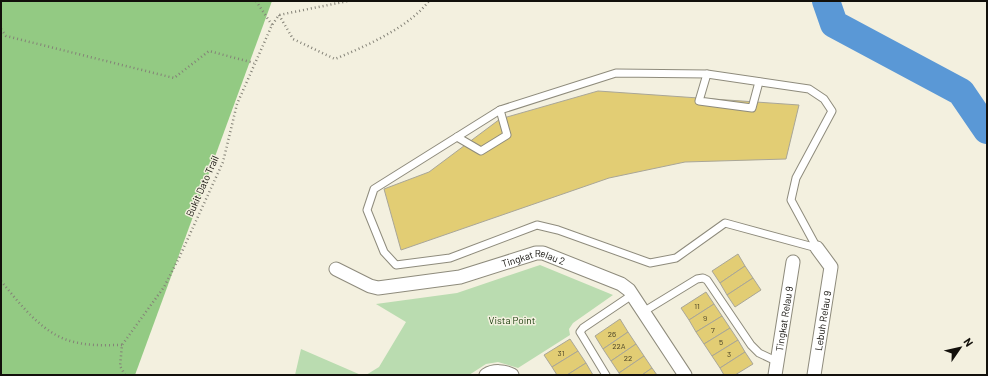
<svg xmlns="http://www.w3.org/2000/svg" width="988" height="376" viewBox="0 0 988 376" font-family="Barlow,sans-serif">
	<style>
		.green { fill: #badcb0 }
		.forest { fill: #93ca83 }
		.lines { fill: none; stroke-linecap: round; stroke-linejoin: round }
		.river { stroke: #5a98d6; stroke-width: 28 }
		.building { fill: #e2cd74; stroke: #a9a697 }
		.service-casing { stroke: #8e8b7c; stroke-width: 9 }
		.minor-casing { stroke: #8e8b7c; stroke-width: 15 }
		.path { stroke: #848277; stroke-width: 2.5; stroke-dasharray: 1 3; stroke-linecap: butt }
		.service { stroke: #fff; stroke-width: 7 }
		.minor { stroke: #fff; stroke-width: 13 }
		.labels { text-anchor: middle; stroke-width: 3; stroke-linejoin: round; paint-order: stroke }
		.number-label { font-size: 8px; fill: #463f25 }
		.street-label { font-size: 10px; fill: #12100b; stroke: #f3f0df }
		.park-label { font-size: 10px; fill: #143806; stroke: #f3f0df }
	</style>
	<rect width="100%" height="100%" fill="#f3f0df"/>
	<g class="green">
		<path d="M540 265 613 295 573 323 569 329 570 335 518 368 498 362 486 364 469 375H366L379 367 406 322 376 304 457 293Z"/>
		<path d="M301 349 361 375H295Z"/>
	</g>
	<path class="forest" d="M1 1H272L135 375H1Z"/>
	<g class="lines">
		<path class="river" d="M826 1 834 24 961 92 987 130"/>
	</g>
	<g class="building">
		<path d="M598 91 799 105 786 159 685 162 609 178 401 250 384 189 429 172 500 119Z"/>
		<path d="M738 254 745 266 720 283 712 271Z"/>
		<path d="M745 266 753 278 727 295 720 283Z"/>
		<path d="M753 278 761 290 735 307 727 295Z"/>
		<path d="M706 292 714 304 689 320 681 308Z"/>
		<path d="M714 304 722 316 696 332 689 320Z"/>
		<path d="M722 316 730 328 704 344 696 332Z"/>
		<path d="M620 319 628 332 603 349 595 336Z"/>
		<path d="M730 328 738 340 712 356 704 344Z"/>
		<path d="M628 332 636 344 611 361 603 349Z"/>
		<path d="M570 339 578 351 552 367 544 355Z"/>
		<path d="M738 340 745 352 720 368 712 356Z"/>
		<path d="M636 344 644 356 619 373 611 361Z"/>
		<path d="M578 351 586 363 567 375H557L552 367Z"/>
		<path d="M745 352 753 364 735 375H724L720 368Z"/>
		<path d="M644 356 652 368 642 375H620L619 373Z"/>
		<path d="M586 363 593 375H567Z"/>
		<path d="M652 368 657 375H642Z"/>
	</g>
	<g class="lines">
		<defs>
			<g id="service">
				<path d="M616 73 707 74 809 89 824 99 832 111 796 178 791 200 817 248 725 223 676 258 650 263 558 230 537 225 450 258 396 265 384 252 367 210 374 189 500 110Z"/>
				<path d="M707 74 699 101 752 108 759 82"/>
				<path d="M457 137 481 151 507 135 500 110"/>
				<path d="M643 312 697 279 703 278 707 280 751 345 759 353 778 362"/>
				<path d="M606 375 580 332 583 328 632 295"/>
			</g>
			<g id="minor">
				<path id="s1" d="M336 269 370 286 378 288 460 277 536 253H543L621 284 629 290 685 375"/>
				<path d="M486 375C494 370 504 371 512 375"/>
				<path id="s2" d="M775 375 793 262"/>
				<path id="s3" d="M814 375 831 267 817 248"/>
			</g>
		</defs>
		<use href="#service" class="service-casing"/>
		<use href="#minor" class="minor-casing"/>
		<g class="path">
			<path d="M256 1 272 25"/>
			<path d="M279 15 293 39 335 59C366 46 408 28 429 1"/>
			<path d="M1 29 6 36 174 78 209 51 254 63"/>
			<path d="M1 281C21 305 45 338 79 343 93 346 108 345 122 345"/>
			<path d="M125 375 120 366 122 345 164 287 179 258 223 162 237 104 272 25 279 15 348 1"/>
		</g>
		<use href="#service" class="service"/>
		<use href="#minor" class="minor"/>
	</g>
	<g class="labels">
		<g class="number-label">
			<text x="697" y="309">11</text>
			<text x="705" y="321">9</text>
			<text x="713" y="333">7</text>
			<text x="612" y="337">26</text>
			<text x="721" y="345">5</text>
			<text x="619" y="349">22A</text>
			<text x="561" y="356">31</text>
			<text x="729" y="357">3</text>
			<text x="628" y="361">22</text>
		</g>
		<g class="street-label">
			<text transform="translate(202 186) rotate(-66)" y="4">Bukit Dato Trail</text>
			<text dy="4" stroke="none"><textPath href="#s1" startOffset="206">Tingkat Relau 2</textPath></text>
			<text dy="4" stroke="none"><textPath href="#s2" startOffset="57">Tingkat Relau 9</textPath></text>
			<text dy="4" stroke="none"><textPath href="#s3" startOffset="55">Lebuh Relau 9</textPath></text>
		</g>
		<g class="park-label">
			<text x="512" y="324">Vista Point</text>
		</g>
	</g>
	<rect width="988" height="376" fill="none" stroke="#12100b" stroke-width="4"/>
	<g transform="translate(960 348) rotate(56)" stroke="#f3f0df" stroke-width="3" paint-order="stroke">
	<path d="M0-3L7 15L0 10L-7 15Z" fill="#12100b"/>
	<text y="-6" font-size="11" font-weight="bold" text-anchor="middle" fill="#12100b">N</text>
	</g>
</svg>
